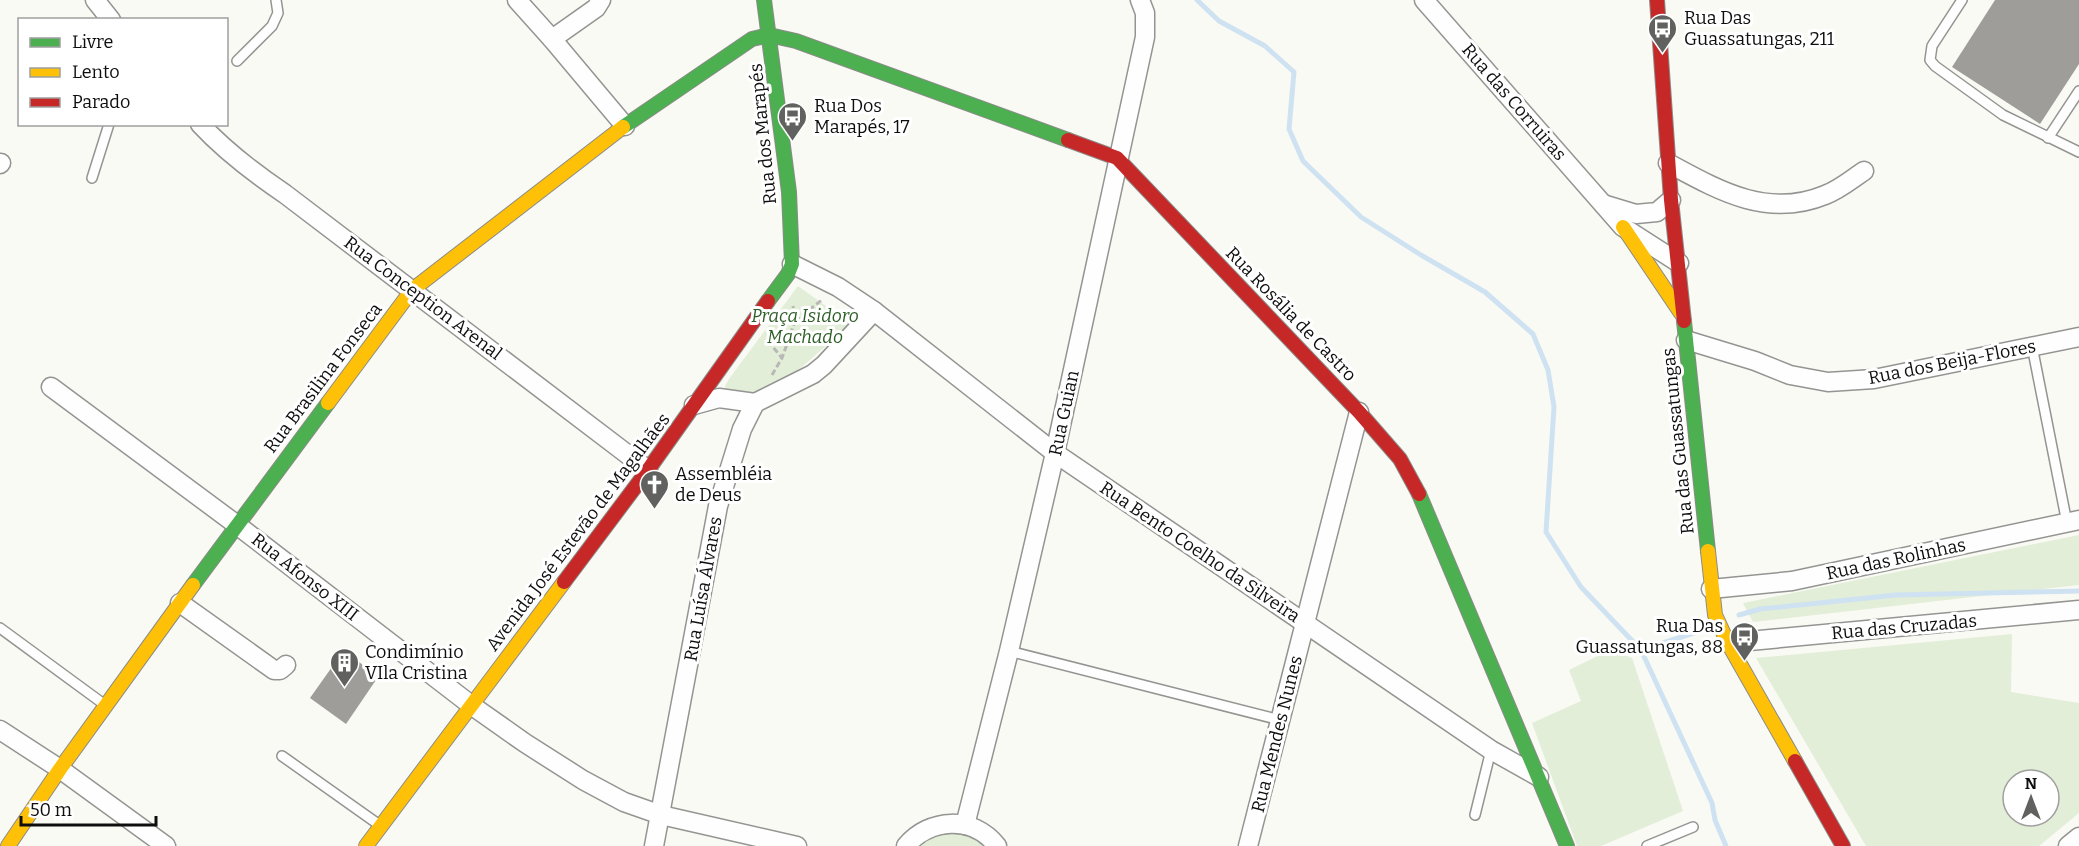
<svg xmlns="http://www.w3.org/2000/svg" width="2079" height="846" viewBox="0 0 2079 846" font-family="Bitter,serif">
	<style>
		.green { fill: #e2eed7; fill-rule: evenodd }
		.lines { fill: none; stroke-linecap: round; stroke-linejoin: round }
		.stream { stroke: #cfe2f1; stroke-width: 5 }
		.building { fill: #9e9d9a }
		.lane-casing { stroke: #949492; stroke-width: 12 }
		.street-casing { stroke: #949492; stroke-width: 21 }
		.fast-casing { stroke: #8b8b89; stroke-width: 16 }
		.slow-casing { stroke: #8b8b89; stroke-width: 16 }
		.jam-casing { stroke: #8b8b89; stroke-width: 16 }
		.path { stroke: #b8b8b7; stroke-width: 3; stroke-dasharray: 6 3; stroke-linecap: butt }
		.lane { stroke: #fefefe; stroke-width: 9 }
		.street { stroke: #fefefe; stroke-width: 18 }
		.fast { stroke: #4caf50; stroke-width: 14 }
		.slow { stroke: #ffc107; stroke-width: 14 }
		.jam { stroke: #c62828; stroke-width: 14 }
		.labels { text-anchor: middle; stroke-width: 6; stroke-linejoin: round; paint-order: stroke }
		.poi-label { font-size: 18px; fill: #0e0e0e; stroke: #fff; text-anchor: start }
		.street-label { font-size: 18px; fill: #0e0e0e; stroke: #fff }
		.park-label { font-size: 18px; font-style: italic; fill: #2e5e27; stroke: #fff }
	</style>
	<rect width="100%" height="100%" fill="#fafaf5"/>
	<g class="green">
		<path d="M798 286 851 324 803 366 788 377 743 397 726 392 725 386 729 379Z"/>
		<path d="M2079 535V585L1753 622 1744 605 1743 603Z"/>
		<path d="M2012 634 2011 692 2079 703V813L2039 846H1866L1756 658ZM2013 780H2049V816H2013Z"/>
		<path d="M1610 650 1632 658 1683 811 1601 846H1577L1532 723 1581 701 1569 670Z"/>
		<path d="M956 827 991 846H912L922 836Z"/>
	</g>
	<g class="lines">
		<g class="stream">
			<path d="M1197 0 1219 21 1265 46 1294 72 1289 129 1303 161 1361 217 1421 255 1485 292 1533 334 1548 370 1554 407 1546 532 1581 587 1641 650 1712 803 1715 820 1726 846"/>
			<path d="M1739 615 1760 609 1896 595 2079 591"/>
			<path d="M1641 650 1697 632"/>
		</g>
	</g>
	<g class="building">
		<path d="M1995 0H2079V64L2040 124 1952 67Z"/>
		<path d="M344 650 378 677 346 724 310 698Z"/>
	</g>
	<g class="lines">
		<defs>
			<g id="lane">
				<path d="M1962 0 1932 46 1930 60 1935 66 2003 115 2079 152"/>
				<path d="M237 61 272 26 278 13 276 0"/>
				<path d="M2048 138 2079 91"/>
				<path d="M92 178 109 124"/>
				<path d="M2032 346 2067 523"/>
				<path d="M0 628 105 705"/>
				<path d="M1009 651 1280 720"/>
				<path d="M282 756 378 824"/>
				<path d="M1475 815 1491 750"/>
				<path d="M1647 846 1693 827"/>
			</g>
			<g id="street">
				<path d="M95 0 111 20"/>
				<path d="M517 0 552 39 625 126"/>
				<path d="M1424 0 1623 227 1679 263"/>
				<path d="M552 39 596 8 601 0"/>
				<path d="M200 124C226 152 254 173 285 194L648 470"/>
				<path d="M1668 163C1718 190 1767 219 1825 195 1839 190 1852 179 1864 171"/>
				<path d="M0 164 1 163"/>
				<path d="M1603 204 1636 214 1657 212 1671 200"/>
				<path d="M792 264 838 287 874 311 1055 453 1491 750 1539 777"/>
				<path d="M1686 340 1755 361 1790 375 1828 382 1874 379 2079 337"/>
				<path d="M51 387 237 525 471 705 525 743 583 780 624 802 661 815 797 846"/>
				<path d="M694 405 719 398 755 403"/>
				<path d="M1711 589 1792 581 2079 520"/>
				<path d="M180 603 274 670H280L286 665"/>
				<path d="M1728 643 2079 610"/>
				<path d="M0 730 60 769 166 846"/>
				<path d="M965 825 1009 651 1055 453 1145 37V13L1140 0"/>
				<path d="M654 846 718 506 742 429 755 403 813 374 824 365 874 311"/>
				<path d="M906 846C929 818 973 815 997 846"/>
				<path d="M1248 846 1359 412"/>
				<path d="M2068 846 2079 837"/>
			</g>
			<g id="fast">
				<path d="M764 0 789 192 792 264 788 274 768 301"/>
				<path d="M623 127 752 39 769 35 796 41 1068 140"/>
				<path d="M1684 321 1708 551"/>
				<path d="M1419 494 1567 846"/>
				<path d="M193 585 328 403"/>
			</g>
			<g id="slow">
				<path d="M1623 227 1681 313"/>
				<path d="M328 403 412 290 623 127"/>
				<path d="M1708 551 1715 615 1728 643 1795 761"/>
				<path d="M8 846 60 769 193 585"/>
				<path d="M366 846 564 582"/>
			</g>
			<g id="jam">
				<path d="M1657 0 1671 200 1684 321"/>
				<path d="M1068 140 1117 158 1359 412 1400 459 1419 494"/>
				<path d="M564 582 648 470 768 301"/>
				<path d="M1795 761 1843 846"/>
			</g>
		</defs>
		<use href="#lane" class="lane-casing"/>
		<use href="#street" class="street-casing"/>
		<use href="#fast" class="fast-casing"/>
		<use href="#slow" class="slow-casing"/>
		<use href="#jam" class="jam-casing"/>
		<g class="path">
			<path d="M795 321 823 299"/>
			<path d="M791 333 828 336"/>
			<path d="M768 341 782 358"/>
			<path d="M772 375 782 358 795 321 793 306"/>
		</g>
		<use href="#lane" class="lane"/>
		<use href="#street" class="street"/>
		<use href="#fast" class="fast"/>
		<use href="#slow" class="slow"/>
		<use href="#jam" class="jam"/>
	</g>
	<defs>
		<symbol id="bus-pin" viewBox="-11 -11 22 30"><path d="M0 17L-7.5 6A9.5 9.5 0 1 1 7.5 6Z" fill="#61615f" stroke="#fff"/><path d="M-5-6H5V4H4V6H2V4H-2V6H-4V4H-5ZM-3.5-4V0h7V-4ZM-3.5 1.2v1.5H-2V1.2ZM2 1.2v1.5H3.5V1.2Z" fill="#fff"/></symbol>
		<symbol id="church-pin" viewBox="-11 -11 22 30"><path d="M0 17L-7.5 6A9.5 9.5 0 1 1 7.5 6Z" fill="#61615f" stroke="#fff"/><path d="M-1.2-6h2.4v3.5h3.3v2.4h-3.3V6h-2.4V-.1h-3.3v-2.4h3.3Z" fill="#fff"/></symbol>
		<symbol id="building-pin" viewBox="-11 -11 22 30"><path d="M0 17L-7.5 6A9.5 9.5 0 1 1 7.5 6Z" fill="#61615f" stroke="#fff"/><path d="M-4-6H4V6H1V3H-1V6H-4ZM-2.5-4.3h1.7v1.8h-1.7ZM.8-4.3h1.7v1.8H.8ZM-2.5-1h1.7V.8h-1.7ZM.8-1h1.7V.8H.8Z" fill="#fff"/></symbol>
	</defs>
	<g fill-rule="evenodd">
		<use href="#bus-pin" x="1646" y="12" width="33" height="45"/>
		<use href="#bus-pin" x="776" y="100" width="33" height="45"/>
		<use href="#church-pin" x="638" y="468" width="33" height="45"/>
		<use href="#bus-pin" x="1728" y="620" width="33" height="45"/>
		<use href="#building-pin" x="328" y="646" width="33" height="45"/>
	</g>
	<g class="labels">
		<g class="poi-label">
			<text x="1684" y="24">Rua Das<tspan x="1684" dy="21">Guassatungas, 211</tspan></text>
			<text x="814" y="112">Rua Dos<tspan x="814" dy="21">Marapés, 17</tspan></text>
			<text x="675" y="480">Assembléia<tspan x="675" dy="21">de Deus</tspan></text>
			<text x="1723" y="632" text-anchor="end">Rua Das<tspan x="1723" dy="21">Guassatungas, 88</tspan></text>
			<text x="365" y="658">Condimínio<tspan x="365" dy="21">VIla Cristina</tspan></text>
		</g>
		<g class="street-label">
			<text transform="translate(1514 102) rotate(49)" y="6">Rua das Corruiras</text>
			<text transform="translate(763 134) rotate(-96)" y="6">Rua dos Marapés</text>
			<text transform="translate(423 298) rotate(37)" y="6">Rua Conception Arenal</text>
			<text transform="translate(1291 314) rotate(46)" y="6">Rua Rosália de Castro</text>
			<text transform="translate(1952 362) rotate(-11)" y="6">Rua dos Beija-Flores</text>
			<text transform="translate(323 378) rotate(-53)" y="6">Rua Brasilina Fonseca</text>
			<text transform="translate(1064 413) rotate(-78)" y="6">Rua Guian</text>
			<text transform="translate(1678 441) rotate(-96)" y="6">Rua das Guassatungas</text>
			<text transform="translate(578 532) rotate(-53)" y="6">Avenida José Estevão de Magalhães</text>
			<text transform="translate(1200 552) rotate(34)" y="6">Rua Bento Coelho da Silveira</text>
			<text transform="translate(1896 559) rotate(-12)" y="6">Rua das Rolinhas</text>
			<text transform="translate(305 577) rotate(38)" y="6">Rua Afonso XIII</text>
			<text transform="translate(703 589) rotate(-80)" y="6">Rua Luísa Álvares</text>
			<text transform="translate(1904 627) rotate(-5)" y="6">Rua das Cruzadas</text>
			<text transform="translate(1277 734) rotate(-76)" y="6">Rua Mendes Nunes</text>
		</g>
		<g class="park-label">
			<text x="805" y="322">Praça Isidoro<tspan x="805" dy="21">Machado</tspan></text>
		</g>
	</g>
	<rect x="18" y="18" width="210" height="108" fill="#ffffff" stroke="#9f9f9f" stroke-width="1.5"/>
	<rect x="30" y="38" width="30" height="9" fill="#4caf50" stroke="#9f9f9f" stroke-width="1.5"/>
	<text x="72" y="48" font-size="18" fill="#0e0e0e">Livre</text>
	<rect x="30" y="68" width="30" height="9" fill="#ffc107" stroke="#9f9f9f" stroke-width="1.5"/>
	<text x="72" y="78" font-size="18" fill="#0e0e0e">Lento</text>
	<rect x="30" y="98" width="30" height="9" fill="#c62828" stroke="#9f9f9f" stroke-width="1.5"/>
	<text x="72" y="108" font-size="18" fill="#0e0e0e">Parado</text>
	<g transform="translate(2031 798)"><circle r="28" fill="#ffffff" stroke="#9f9f9f" stroke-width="1.5"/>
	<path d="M0-4.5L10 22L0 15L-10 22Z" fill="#61615f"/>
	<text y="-9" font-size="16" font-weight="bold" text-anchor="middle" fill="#0e0e0e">N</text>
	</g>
	<path d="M21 816v9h135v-9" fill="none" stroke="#0e0e0e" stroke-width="3"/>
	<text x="30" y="816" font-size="18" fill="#0e0e0e" stroke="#ffffff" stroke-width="4.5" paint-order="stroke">50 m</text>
</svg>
